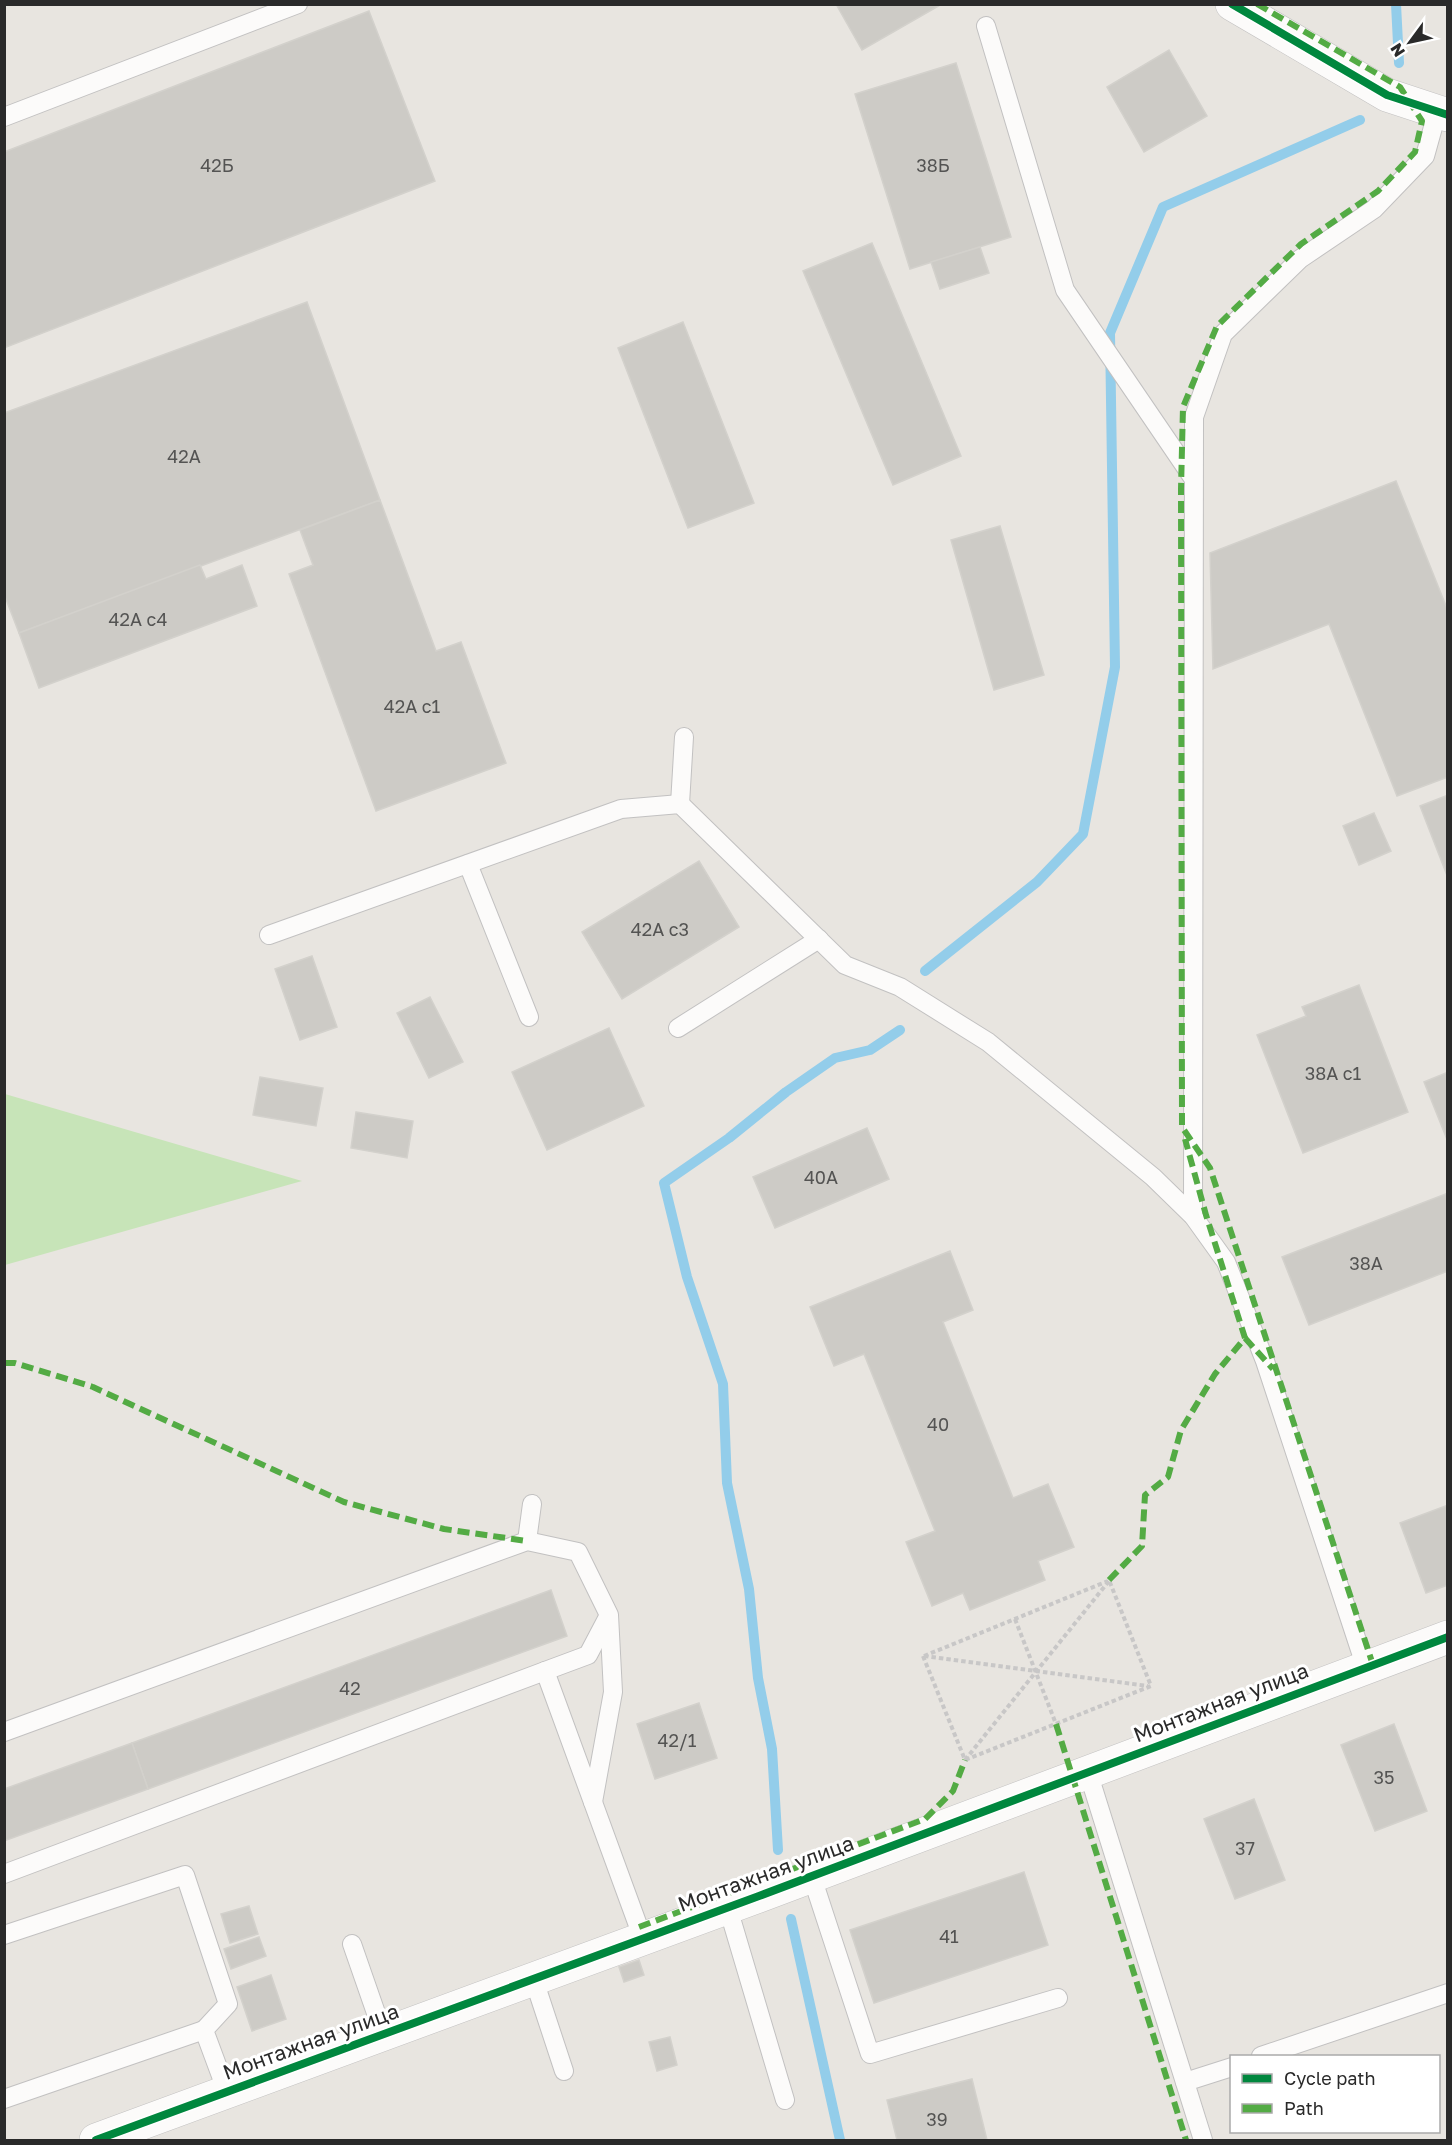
<svg xmlns="http://www.w3.org/2000/svg" width="1452" height="2145" viewBox="0 0 1452 2145" font-family="'Golos Text',sans-serif">
	<style>
		.green { fill: #c7e4b8 }
		.lines { fill: none; stroke-linecap: round; stroke-linejoin: round }
		.stream { stroke: #93cdea; stroke-width: 10 }
		.building { fill: #cdcbc6; stroke: #d3d1cc; stroke-width: 1.5 }
		.service-casing { stroke: #c2c1c1; stroke-width: 20 }
		.minor-casing { stroke: #c2c1c1; stroke-width: 34 }
		.tertiary-casing { stroke: #c2c1c1; stroke-width: 34 }
		.path { stroke: #c8c7c7; stroke-width: 4; stroke-dasharray: 4.5 3; stroke-linecap: butt }
		.service { stroke: #fcfbfa; stroke-width: 18 }
		.minor { stroke: #fcfbfa; stroke-width: 33 }
		.tertiary { stroke: #fcfbfa; stroke-width: 33 }
		.quiet { stroke: #53ab44; stroke-width: 6; stroke-dasharray: 12 6; stroke-linecap: butt }
		.cycleway-casing { stroke: #fff; stroke-width: 11 }
		.cycleway { stroke: #00873e; stroke-width: 8 }
		.labels { text-anchor: middle; stroke-width: 6; stroke-linejoin: round; paint-order: stroke }
		.number-label { font-size: 18px; fill: #545453 }
		.street-label { font-size: 21px; fill: #2a2a2a; stroke: #fff }
	</style>
	<rect width="100%" height="100%" fill="#e8e5e0"/>
	<path class="green" d="M5 1094 302 1181 5 1265Z"/>
	<g class="lines">
		<g class="stream">
			<path d="M1396 4 1399 63"/>
			<path d="M925 971 1037 882 1083 834 1115 667 1110 333 1163 207 1360 120"/>
			<path d="M778 1850 772 1749 758 1678 749 1589 727 1483 723 1384 687 1277 664 1183 729 1138 786 1092 835 1058 870 1050 900 1030"/>
			<path d="M791 1919 840 2140"/>
		</g>
	</g>
	<g class="building">
		<path d="M836 4H942L862 50Z"/>
		<path d="M369 11 435 181 4 348V152Z"/>
		<path d="M1169 50 1207 116 1144 152 1107 87Z"/>
		<path d="M956 63 1011 237 910 269 855 94Z"/>
		<path d="M872 243 961 456 893 485 803 271Z"/>
		<path d="M980 247 989 273 940 289 931 262Z"/>
		<path d="M307 302 380 500 19 633 4 594V413Z"/>
		<path d="M683 322 754 503 688 528 618 348Z"/>
		<path d="M1396 481 1448 611V777L1397 796 1329 624 1213 669 1210 553Z"/>
		<path d="M380 500 436 651 461 642 506 763 376 811 289 574 313 565 300 530Z"/>
		<path d="M1000 526 1044 675 994 690 951 540Z"/>
		<path d="M200 565 206 579 242 565 257 606 39 688 19 633Z"/>
		<path d="M1448 795V878L1420 806Z"/>
		<path d="M1374 813 1391 851 1359 865 1343 826Z"/>
		<path d="M699 861 739 927 622 999 582 932Z"/>
		<path d="M312 956 337 1027 300 1040 275 969Z"/>
		<path d="M1359 985 1408 1112 1303 1153 1257 1035 1306 1016 1302 1007Z"/>
		<path d="M430 997 463 1062 429 1078 397 1013Z"/>
		<path d="M609 1028 644 1106 547 1150 512 1072Z"/>
		<path d="M1448 1072V1142L1424 1082Z"/>
		<path d="M260 1077 323 1088 316 1126 253 1115Z"/>
		<path d="M356 1112 413 1121 407 1158 351 1148Z"/>
		<path d="M867 1128 889 1179 775 1228 753 1177Z"/>
		<path d="M1448 1193V1271L1309 1325 1282 1257Z"/>
		<path d="M950 1251 973 1310 943 1322 1013 1498 1048 1484 1074 1547 1038 1561 1045 1580 970 1610 963 1593 932 1606 906 1542 935 1531 864 1354 834 1366 810 1307Z"/>
		<path d="M1448 1505V1585L1426 1593 1400 1523Z"/>
		<path d="M551 1590 567 1636 148 1789 132 1743Z"/>
		<path d="M699 1703 717 1758 655 1779 637 1724Z"/>
		<path d="M1394 1724 1427 1811 1375 1831 1341 1745Z"/>
		<path d="M132 1743 148 1789 4 1841V1789Z"/>
		<path d="M1254 1799 1285 1880 1235 1899 1204 1819Z"/>
		<path d="M1024 1872 1048 1945 874 2003 850 1930Z"/>
		<path d="M249 1906 258 1934 230 1943 221 1914Z"/>
		<path d="M259 1937 266 1956 231 1969 224 1949Z"/>
		<path d="M639 1960 644 1975 624 1982 619 1967Z"/>
		<path d="M271 1975 286 2019 252 2031 237 1987Z"/>
		<path d="M670 2037 677 2065 657 2071 649 2042Z"/>
		<path d="M972 2079 987 2140H897L887 2100Z"/>
	</g>
	<g class="lines">
		<defs>
			<g id="service">
				<path d="M986 26 1065 290 1193 478"/>
				<path d="M4 117 298 4"/>
				<path d="M680 804 684 737"/>
				<path d="M468 864 529 1017"/>
				<path d="M269 935 621 809 680 804 845 965 900 987 988 1042 1153 1177 1193 1216 1226 1262 1265 1361 1366 1668"/>
				<path d="M678 1028 819 939"/>
				<path d="M1193 1216 1194 417 1223 334 1300 259 1374 209 1425 156 1437 113"/>
				<path d="M527 1541 532 1504"/>
				<path d="M545 1671 588 1655 608 1617"/>
				<path d="M4 1732 527 1541 578 1552 609 1615 613 1692 593 1802"/>
				<path d="M1088 1772 1203 2140"/>
				<path d="M4 1874 545 1671 643 1939"/>
				<path d="M812 1877 870 2054 1058 1998"/>
				<path d="M728 1908 785 2100"/>
				<path d="M4 1935 185 1875 228 2004 204 2030 227 2092"/>
				<path d="M352 1944 384 2036"/>
				<path d="M534 1980 564 2071"/>
				<path d="M1261 2056 1448 1993"/>
				<path d="M1185 2082 1232 2067"/>
				<path d="M4 2099 204 2030"/>
			</g>
			<path id="minor" d="M1232 4 1387 95 1448 115"/>
			<path id="tertiary" d="M96 2140 759 1896 1448 1637"/>
		</defs>
		<use href="#service" class="service-casing"/>
		<use href="#minor" class="minor-casing"/>
		<use href="#tertiary" class="tertiary-casing"/>
		<g class="path">
			<path d="M1015 1619 1056 1724"/>
			<path d="M923 1656 965 1760 1151 1686 1109 1580"/>
			<path d="M924 1656 1148 1686"/>
			<path d="M924 1656 1108 1581"/>
			<path d="M965 1760 1109 1581"/>
		</g>
		<use href="#service" class="service"/>
		<use href="#minor" class="minor"/>
		<use href="#tertiary" class="tertiary"/>
		<g class="quiet">
			<path d="M1257 4 1400 87 1422 121 1415 152 1378 191 1301 244 1217 326 1183 407 1181 489 1182 1127 1210 1168 1373 1665"/>
			<path d="M1245 1338 1273 1369"/>
			<path d="M4 1363H15L93 1387 344 1502 444 1529 527 1541"/>
			<path d="M1109 1580 1142 1546 1145 1495 1168 1477 1181 1430 1215 1374 1245 1338 1206 1215 1185 1139"/>
			<path d="M1056 1724 1186 2140"/>
			<path d="M639 1927 925 1819 953 1791 965 1760"/>
		</g>
		<defs>
			<g id="cycleway">
				<path d="M1232 4 1387 95 1448 115"/>
				<path d="M96 2140 759 1896 1448 1637"/>
			</g>
		</defs>
		<use href="#cycleway" class="cycleway-casing"/>
		<use href="#cycleway" class="cycleway"/>
	</g>
	<g class="labels">
		<g class="number-label">
			<text x="217" y="172">42Б</text>
			<text x="933" y="172">38Б</text>
			<text x="184" y="463">42А</text>
			<text x="138" y="626">42А с4</text>
			<text x="412" y="713">42А с1</text>
			<text x="660" y="936">42А с3</text>
			<text x="1333" y="1080">38А с1</text>
			<text x="821" y="1184">40А</text>
			<text x="1366" y="1270">38А</text>
			<text x="938" y="1431">40</text>
			<text x="350" y="1695">42</text>
			<text x="677" y="1747">42/1</text>
			<text x="1384" y="1784">35</text>
			<text x="1245" y="1855">37</text>
			<text x="949" y="1943">41</text>
			<text x="937" y="2126">39</text>
		</g>
		<g class="street-label">
			<text transform="translate(1221 1703) rotate(-21)" y="7">Монтажная улица</text>
			<text transform="translate(766 1874) rotate(-20)" y="7">Монтажная улица</text>
			<text transform="translate(311 2042) rotate(-20)" y="7">Монтажная улица</text>
		</g>
	</g>
	<rect width="1452" height="2145" fill="none" stroke="#2a2a2a" stroke-width="12"/>
	<rect x="1230" y="2055" width="210" height="78" fill="#ffffff" stroke="#aaaaaa" stroke-width="1.5"/>
	<rect x="1242" y="2074" width="30" height="9" fill="#00873e" stroke="#aaaaaa" stroke-width="1.5"/>
	<text x="1284" y="2085" font-size="18" fill="#2a2a2a">Cycle path</text>
	<rect x="1242" y="2104" width="30" height="9" fill="#53ab44" stroke="#aaaaaa" stroke-width="1.5"/>
	<text x="1284" y="2115" font-size="18" fill="#2a2a2a">Path</text>
	<g transform="translate(1410 42) rotate(237)" stroke="#ffffff" stroke-width="4.5" paint-order="stroke">
	<path d="M0-4.5L10 22L0 15L-10 22Z" fill="#2a2a2a"/>
	<text y="-9" font-size="16" font-weight="bold" text-anchor="middle" fill="#2a2a2a">N</text>
	</g>
</svg>
